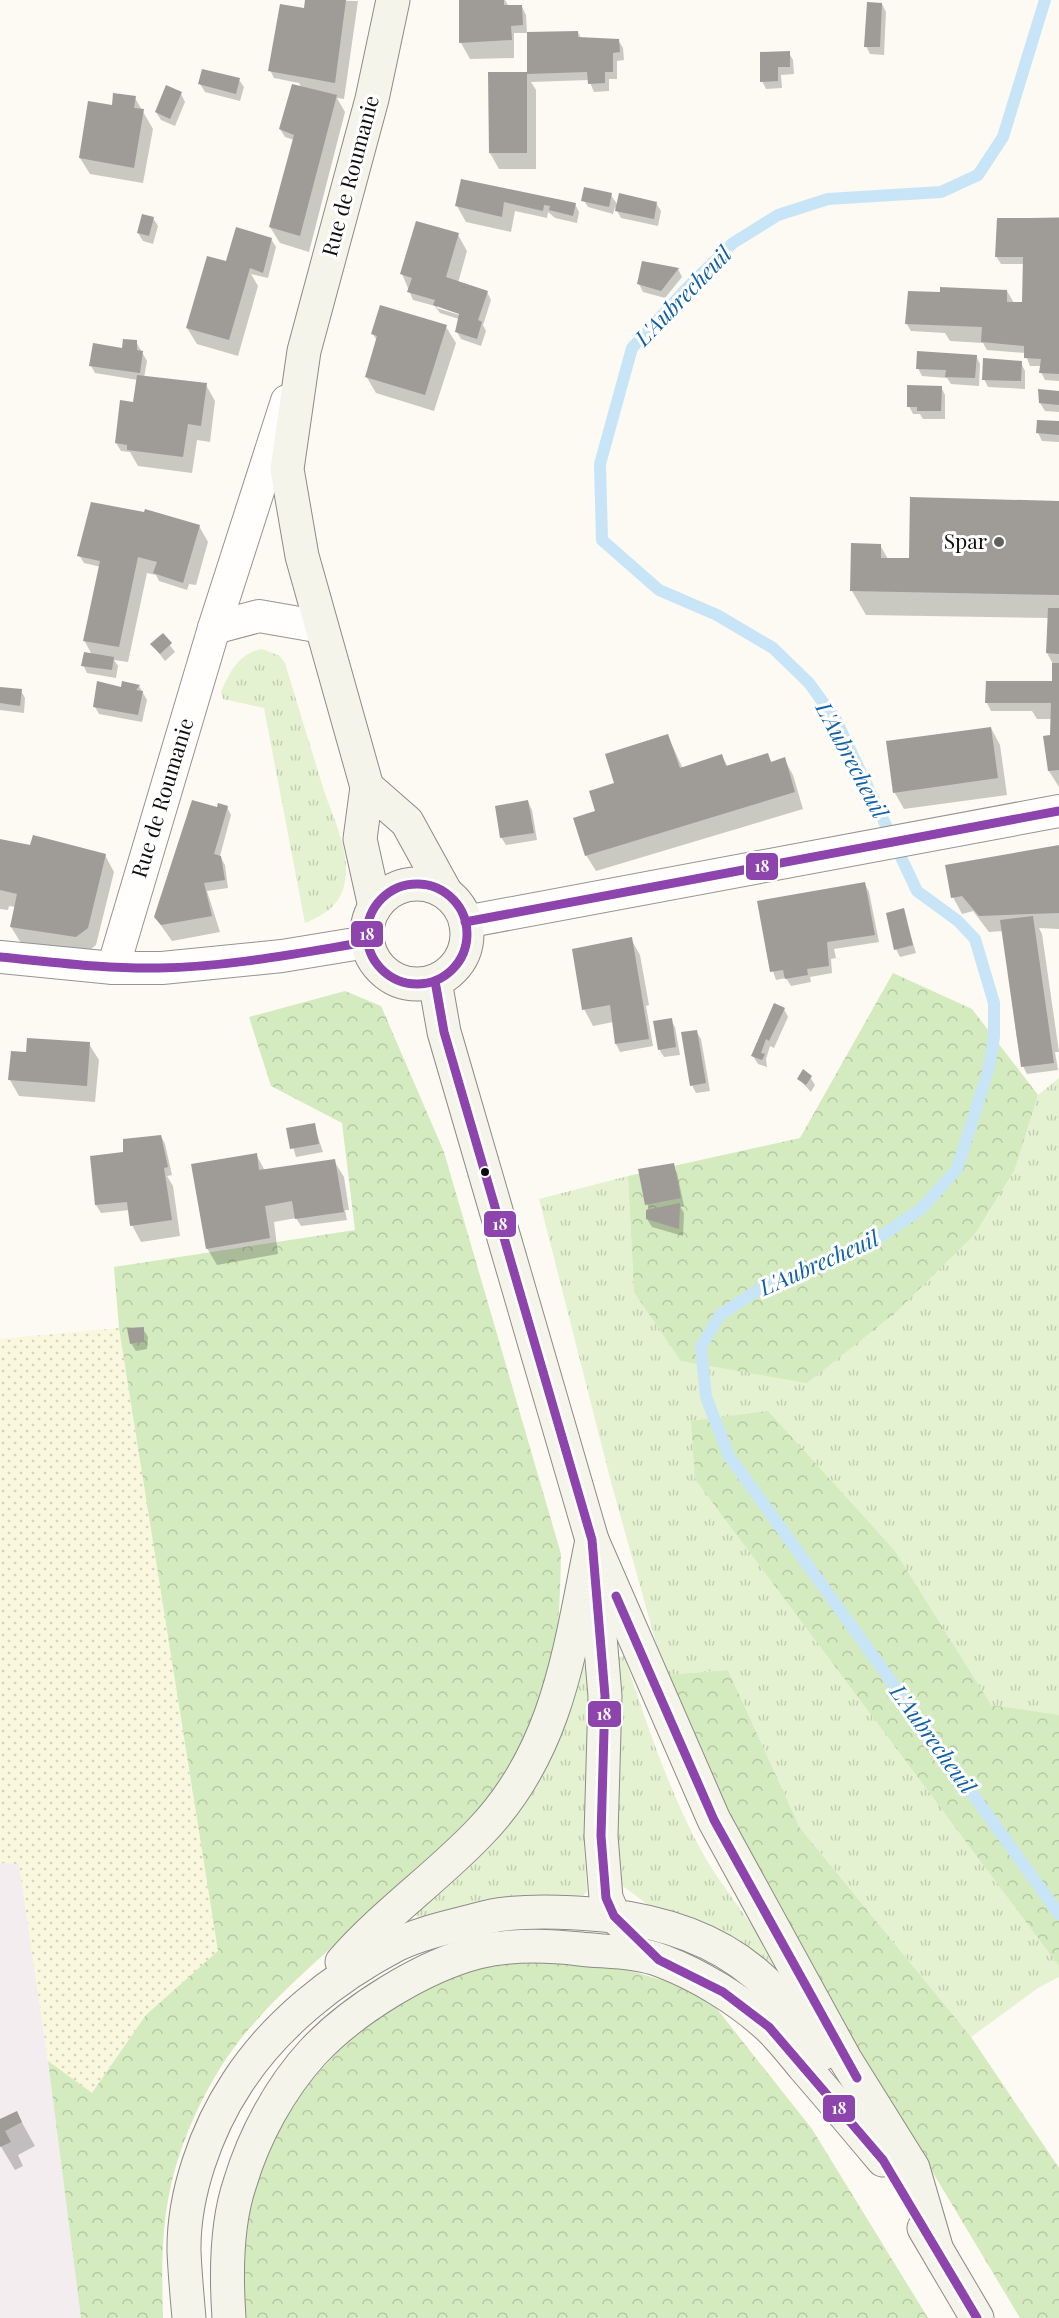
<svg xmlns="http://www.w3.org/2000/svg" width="1059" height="2318" viewBox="0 0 1059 2318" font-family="'Playfair Display',serif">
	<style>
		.industrial { fill: #f3edef }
		.farmland { fill: url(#farmland-dots) }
		.grass { fill: url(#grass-tufts) }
		.forest { fill: url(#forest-crowns) }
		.shadow { fill: #0003; fill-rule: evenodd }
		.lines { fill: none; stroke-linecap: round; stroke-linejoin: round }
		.stream { stroke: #c8e5f7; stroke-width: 12 }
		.building { fill: #9f9c98 }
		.street-casing { stroke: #959491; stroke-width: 34 }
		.secondary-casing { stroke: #8c8b87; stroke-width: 35 }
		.street { stroke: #fffefd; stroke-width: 32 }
		.secondary { stroke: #f5f4ea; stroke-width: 33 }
		.bus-1-casing { stroke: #fff; stroke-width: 14 }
		.bus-1 { stroke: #8e44ad; stroke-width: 9 }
		.poi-dot { fill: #61615e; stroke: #fff; stroke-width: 2 }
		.bus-dot { fill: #0e0e0e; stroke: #fff; stroke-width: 2 }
		.labels { text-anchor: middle; stroke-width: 6; stroke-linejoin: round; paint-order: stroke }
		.street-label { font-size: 21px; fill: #0e0e0e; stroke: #fff }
		.poi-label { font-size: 21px; fill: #0e0e0e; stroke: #fff; text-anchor: end }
		.water-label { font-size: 22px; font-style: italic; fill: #1061a7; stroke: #fff }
		.line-badge { stroke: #fff; stroke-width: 2 }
		.badge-label { font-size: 16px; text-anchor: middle; font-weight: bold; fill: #fff }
	</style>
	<defs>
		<pattern id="farmland-dots" width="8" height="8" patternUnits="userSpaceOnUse" patternTransform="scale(1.5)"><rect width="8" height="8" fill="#f9f7de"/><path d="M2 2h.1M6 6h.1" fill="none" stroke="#d4d3bd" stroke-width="1.8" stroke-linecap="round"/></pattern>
		<pattern id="grass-tufts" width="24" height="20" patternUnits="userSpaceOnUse" patternTransform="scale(1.5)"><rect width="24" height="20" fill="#e4f2d1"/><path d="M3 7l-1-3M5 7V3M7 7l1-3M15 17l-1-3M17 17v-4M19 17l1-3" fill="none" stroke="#c2ceb2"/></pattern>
		<pattern id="forest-crowns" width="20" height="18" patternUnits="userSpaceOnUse" patternTransform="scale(1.5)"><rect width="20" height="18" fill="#d4eabf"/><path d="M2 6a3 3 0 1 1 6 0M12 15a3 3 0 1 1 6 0" fill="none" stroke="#b5c8a3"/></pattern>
	</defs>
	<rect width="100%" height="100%" fill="#fcfaf2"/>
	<path class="industrial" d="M0 1863H19L48 2061 81 2318H0Z"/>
	<path class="farmland" d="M119 1328 218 1952 146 2015 92 2094 48 2061 19 1864 0 1863V1339Z"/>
	<g class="grass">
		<path d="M262 649 280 656 285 663C297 703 309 742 321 781 330 814 356 856 342 892 335 909 321 916 305 923L264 708 223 699 221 692C230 672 238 654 262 649Z"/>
		<path d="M1059 1078V1977L1038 1988 971 2037 800 1828 728 1670 665 1675 611 1482 539 1199 628 1176 634 1292 1015 1169 1038 1095Z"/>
		<path d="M624 1656C647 1724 670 1796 706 1859 729 1897 758 1929 779 1969L773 1971 703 1925 647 1904 620 1884 615 1835 622 1701 616 1658Z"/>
		<path d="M582 1665 590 1667 584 1846 587 1892 582 1896C526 1893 472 1900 419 1920L413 1912Z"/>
	</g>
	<g class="forest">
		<path d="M893 973 972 1009 1038 1095 1015 1169 974 1235 895 1313 807 1383 681 1361 634 1292 628 1176 800 1138Z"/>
		<path d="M345 991 381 1006 444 1152 561 1554C560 1600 559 1645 547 1689 530 1753 480 1812 434 1857 373 1915 303 1966 248 2030 210 2074 178 2142 168 2200 161 2240 162 2278 163 2318H81L48 2061 92 2093 146 2015 218 1951 119 1328 114 1267 355 1230 342 1123 271 1086 249 1017Z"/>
		<path d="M768 1411 894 1550 991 1705 1059 1715V1966L695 1479 691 1421Z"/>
		<path d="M728 1670 800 1828 971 2037 1059 2168V2318H1020L754 1874 665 1675Z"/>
		<path d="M577 1962 628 1970 668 1982 713 2004 812 2129 928 2318H241L242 2230 268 2145 295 2099 347 2041 391 2006 441 1977 493 1964Z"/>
	</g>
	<g class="shadow">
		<path d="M306 0 358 1 344 99 337 98 345 112 309 252 280 243 270 227 294 140 285 137 280 129 301 87 299 83 274 78 270 70 305 10Z"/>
		<path d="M461 0H505L509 7H522L526 15 527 33H514V58L470 59 461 43Z"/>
		<path d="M882 4 886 12 884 55 870 54 866 46Z"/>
		<path d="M578 32 581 38 618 40 623 48 624 60 617 61V79H609V91L594 92 589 80 531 82 536 90V169H499L490 153V74H529Z"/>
		<path d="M789 53 793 60 794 74 781 75 782 88 766 89 762 81Z"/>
		<path d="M239 80 244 87 240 101 205 92 200 84Z"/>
		<path d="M181 94 185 102 175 126 161 120 156 112Z"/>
		<path d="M135 98 153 129 143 183 90 174 80 158 113 107Z"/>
		<path d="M462 181 575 204 579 212 577 223 555 218 548 212 547 218 515 211 511 232 466 222 457 206Z"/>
		<path d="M611 195 618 206 656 203 661 211 658 226 621 218 615 207 613 214 588 207 583 199Z"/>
		<path d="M1059 217V381L1045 380 1041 372V366H1030L1025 353 987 350 983 343 950 341 945 333 911 331 906 323 1007 291 1014 303 1024 304V264H1001L996 256 998 219Z"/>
		<path d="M153 218 158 226 153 244 143 241 138 233Z"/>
		<path d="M458 235 467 251 458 283 487 292 491 300 483 325 486 331 481 346 461 339 457 332 459 319 440 313 435 306 413 300 402 274ZM437 305 467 315 466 317 437 308Z"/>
		<path d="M271 239 276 247 268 278 251 274 258 286 238 356 197 344 187 328 229 264Z"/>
		<path d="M678 269 682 277 665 298 643 292 639 284Z"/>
		<path d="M446 327 456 343 434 411 376 393 366 376 377 341 373 334Z"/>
		<path d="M136 342 147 361 144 378 206 385 215 401 210 442 197 440 192 473 138 466 130 452 121 451 116 443 134 404 138 380 95 373 91 366Z"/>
		<path d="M976 356 980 364 979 386 951 384 947 378 922 376 918 368Z"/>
		<path d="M1021 363 1025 371V389L988 387 984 379Z"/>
		<path d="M941 387 945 395V419H923L920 414H913L909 406Z"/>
		<path d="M1059 393V412L1045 411 1040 403Z"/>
		<path d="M1059 423V442L1042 441 1038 433Z"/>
		<path d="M1059 502V787L1049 771 1052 719H1037L1032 711H991L987 703 1053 683V664L1047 653 1049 618 866 615 852 591 880 545 888 559 911 560Z"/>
		<path d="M92 503 199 526 208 542 196 585 189 584 187 590 159 581 156 575 147 573 128 662 114 660 118 666 116 678 87 673 83 665 92 655 84 640 101 567 84 563 79 555Z"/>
		<path d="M162 635 175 652 165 661 152 644Z"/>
		<path d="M139 686 147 700 142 722 99 714 95 707 123 689Z"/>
		<path d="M0 688 21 691 25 698 24 713 0 710Z"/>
		<path d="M991 728 1000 745 1007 795 904 809 895 793 888 742Z"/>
		<path d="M668 736 683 769 722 756 728 767 767 755 772 763 784 759 793 775 803 809 596 871 586 855 597 812 616 784Z"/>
		<path d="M528 802 532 810 537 840 506 845 501 837Z"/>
		<path d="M227 807 231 815 220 856 225 865 228 888 207 891 220 932 172 941 155 917 219 809Z"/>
		<path d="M0 841 105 855 114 872 96 945 86 953 21 943 11 927 16 907 9 906 8 910 0 909Z"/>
		<path d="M1059 847V929L1039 928 1042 934 1059 1052H1055L1058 1070 1027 1074 1023 1066 1017 1039 1003 931 989 932 973 911 962 914 953 897Z"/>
		<path d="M865 884 869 892 879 942 834 949 836 958 831 959 832 973 810 977 811 982 791 986 786 978 776 980 767 954Z"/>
		<path d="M903 910 916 953 900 957 896 949Z"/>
		<path d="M631 939 640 955 649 1005 646 1006 653 1046 620 1052 616 1044 613 1022 593 1026 584 1009Z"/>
		<path d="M784 1009 788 1017 774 1048 770 1046 766 1059 767 1067 758 1064 753 1056Z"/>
		<path d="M671 1020 675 1027 680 1055 664 1057 659 1049Z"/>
		<path d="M696 1031 701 1039 710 1091 696 1093 692 1085Z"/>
		<path d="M89 1044 99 1060 95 1102 19 1096 10 1080 28 1053Z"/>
		<path d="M810 1077 815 1085 811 1092 799 1079Z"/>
		<path d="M314 1125 323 1152 296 1157 288 1130Z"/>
		<path d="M161 1136 165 1144 172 1175 167 1176 173 1186 180 1236 141 1242 132 1225 130 1210 101 1213 96 1205 91 1157 125 1154Z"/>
		<path d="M256 1154 265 1171 334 1161 344 1177 349 1210H345L347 1220 301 1226 296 1218 274 1222 278 1254 217 1265 207 1248Z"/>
		<path d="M673 1165 677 1173 684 1206H680L684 1213 683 1236 652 1227 647 1219 649 1211 640 1170Z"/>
		<path d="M143 1329 148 1337 147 1349 136 1351 131 1343Z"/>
		<path d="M16 2112 35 2146 18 2155 23 2166 15 2170 0 2145V2120Z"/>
	</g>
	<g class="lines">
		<path class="stream" d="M1045 0 1003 137 978 175 941 192 828 199 778 215 733 243 688 287 632 348 600 464 602 540 659 590 717 615 773 648 809 683 836 720 917 891 958 921 975 939 994 1003V1037L989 1068 957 1169 921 1209 874 1241 761 1288 720 1315 701 1347 706 1397 729 1456 1059 1914"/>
	</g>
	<g class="building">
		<path d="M305 0H346L335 83 268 71 280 4 304 8Z"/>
		<path d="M459 0H504V5H522L523 25 511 26 512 40 459 43Z"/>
		<path d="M867 2 882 3 880 47H864Z"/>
		<path d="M578 31V37L619 39 620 52 613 53V72H605V83L588 84 587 72 527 74V153H489L488 72H527V32Z"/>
		<path d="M790 51V67H778V81L760 82V52Z"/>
		<path d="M202 69 240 78 236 94 198 84Z"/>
		<path d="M292 84 337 95 300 236 269 227 294 135 279 129Z"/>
		<path d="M166 85 182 92 170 119 155 112Z"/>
		<path d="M113 93 136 96 134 108 144 109 134 168 79 158 88 101 112 105Z"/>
		<path d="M461 179 576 203 573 216 549 210 550 206 544 205 543 211 504 202 502 217 455 206Z"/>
		<path d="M584 187 612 193 609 207 581 201Z"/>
		<path d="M619 193 657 202 654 219 615 211Z"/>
		<path d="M142 214 154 217 149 236 137 233Z"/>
		<path d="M997 218H1059V374L1039 373 1041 359 1024 358V346L981 342 982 327 905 324 908 291 940 292V287L1007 290V302H1022L1023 257H995Z"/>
		<path d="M416 221 459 233 446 277 488 291 478 320 482 322 477 339 455 332 459 314 433 305 435 300 407 292 412 278 400 274Z"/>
		<path d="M236 227 272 238 263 273 250 268 229 340 186 328 207 256 226 261Z"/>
		<path d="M642 261 679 268 661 291 637 284Z"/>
		<path d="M380 305 447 325 425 395 365 377 377 336 371 334Z"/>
		<path d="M123 339 137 340V350L143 351 140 373 89 366 93 343 122 348Z"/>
		<path d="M917 351 977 355 975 378 945 377 946 370 916 369Z"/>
		<path d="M983 358 1022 361 1021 381 982 380Z"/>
		<path d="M137 375 207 383 201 426 188 424 183 457 127 450V445L115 443 120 400 133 402Z"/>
		<path d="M907 385 942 386 941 411H917V407H907Z"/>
		<path d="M1038 389 1059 391V405L1039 403Z"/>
		<path d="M1037 420 1059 421V435L1036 433Z"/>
		<path d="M910 497 1059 501V595L850 591 851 543 881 544V558H909Z"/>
		<path d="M91 502 144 512 145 509 200 525 183 583 153 573 157 562 138 557 119 647 83 641 100 561 77 556Z"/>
		<path d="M1048 608H1059V654L1046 653Z"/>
		<path d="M163 633 172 643 160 654 150 644Z"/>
		<path d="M84 652 114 657 112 670 81 666Z"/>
		<path d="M1052 663H1059V770L1048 771 1043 736 1050 735 1051 703H985L986 681H1052Z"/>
		<path d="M97 681 121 687 122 681 140 685 136 690 143 691 138 715 93 707Z"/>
		<path d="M0 687 22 689 20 706 0 703Z"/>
		<path d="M991 727 998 778 893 793 886 741Z"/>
		<path d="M668 734 680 768 722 754 726 766 768 753 771 762 785 757 795 792 585 856 573 818 595 811 589 791 614 783 605 754Z"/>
		<path d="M192 800 217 807 218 803 228 806 214 854 221 856 225 880 204 883 212 916 161 925 154 917Z"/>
		<path d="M528 800 534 833 500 838 495 806Z"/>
		<path d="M33 835 106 854 88 928 76 937 10 927 17 894 0 890V839L30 845Z"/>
		<path d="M1059 845V913L979 916 962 896 951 898 945 865Z"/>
		<path d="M865 882 875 935 827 942 829 966 807 969 808 975 785 979 783 970 770 972 757 901Z"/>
		<path d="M904 908 913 945 894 950 886 913Z"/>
		<path d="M1033 916 1054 1063 1021 1067 1000 920Z"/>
		<path d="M632 937 649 1039 615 1044 610 1005 582 1010 572 949Z"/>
		<path d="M774 1003 785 1008 769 1041 766 1039 761 1053 765 1054 762 1060 751 1056Z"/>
		<path d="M672 1018 676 1047 658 1050 653 1021Z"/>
		<path d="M697 1030 706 1083 690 1086 681 1032Z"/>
		<path d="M27 1038 90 1042 87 1086 8 1080 11 1051 26 1052Z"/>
		<path d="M803 1069 812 1076 806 1085 797 1079Z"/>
		<path d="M315 1123 319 1144 290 1149 286 1128Z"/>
		<path d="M161 1135 168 1167 164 1168 172 1220 130 1226 127 1202 95 1205 90 1156 123 1152V1139Z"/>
		<path d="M257 1153 259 1170 335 1159 344 1212 295 1219 292 1201 265 1206 270 1238 206 1249 191 1164Z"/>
		<path d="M674 1163 681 1198 645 1205 638 1169Z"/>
		<path d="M680 1203 679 1229 646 1219V1210Z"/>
		<path d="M144 1327V1341L130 1344 127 1328Z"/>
		<path d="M17 2111 22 2122 5 2131 11 2142 0 2147V2119Z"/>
	</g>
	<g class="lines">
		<defs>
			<g id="street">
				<path d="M214 628 259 616 322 627"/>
				<path d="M465 922 1059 811"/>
				<path d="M0 957 113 968H162L282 956 367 942"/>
				<path d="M113 968 214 628 287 401"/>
			</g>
			<g id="secondary">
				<path d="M393 0 372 99 304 351 287 469 302 556 367 787 407 822 446 893"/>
				<path d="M367 787 360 839 375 907"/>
				<circle cx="417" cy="934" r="50"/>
				<path d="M435 981 444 1032 592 1540 714 1820 845 2059 913 2168 936 2247"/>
				<path d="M595 1577 605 1696 601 1836 606 1898 614 1916 627 1928"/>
				<path d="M342 1962C383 1915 436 1878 479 1833 559 1751 570 1647 592 1540"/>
				<path d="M924 2228 977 2318"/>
				<path d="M189 2318C187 2296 185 2274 184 2252 183 2195 206 2130 237 2083 275 2024 335 1977 396 1945 418 1934 445 1928 468 1922 480 1919 493 1915 505 1914 539 1910 571 1912 604 1915 659 1921 713 1937 756 1974 782 1996 803 2025 820 2055"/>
				<path d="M229 2318C226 2275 226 2224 240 2183 254 2136 280 2088 313 2052 352 2010 423 1966 478 1952 512 1944 546 1945 580 1949 606 1952 637 1951 662 1961 699 1975 740 2000 769 2027 782 2039 793 2054 804 2067 831 2098 857 2129 883 2160"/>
			</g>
		</defs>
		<use href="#street" class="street-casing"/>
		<use href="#secondary" class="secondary-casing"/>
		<use href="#street" class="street"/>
		<use href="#secondary" class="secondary"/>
		<defs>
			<g id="bus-1">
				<circle cx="417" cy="934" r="50"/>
				<path d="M465 922 1059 811"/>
				<path d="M0 957C53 962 106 969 159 968 228 967 299 953 367 942"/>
				<path d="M435 981 444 1032 592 1540 605 1696 601 1836 606 1898 614 1916 659 1960 723 1992 769 2027 883 2160 977 2318"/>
				<path d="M616 1596 714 1820 857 2078"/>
			</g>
		</defs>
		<use href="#bus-1" class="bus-1-casing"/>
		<use href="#bus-1" class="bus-1"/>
	</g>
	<circle class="poi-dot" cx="999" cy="542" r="6"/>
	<circle class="bus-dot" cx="485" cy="1172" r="5"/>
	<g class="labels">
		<g class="street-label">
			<text transform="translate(351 176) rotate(-75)" y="7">Rue de Roumanie</text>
			<text transform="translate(163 798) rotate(-73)" y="7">Rue de Roumanie</text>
		</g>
		<g class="poi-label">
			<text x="987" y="549">Spar</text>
		</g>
		<g class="water-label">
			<text transform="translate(683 296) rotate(-46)" y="8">L'Aubrecheuil</text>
			<text transform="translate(852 760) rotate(62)" y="8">L'Aubrecheuil</text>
			<text transform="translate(819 1263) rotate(-24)" y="8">L'Aubrecheuil</text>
			<text transform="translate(933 1739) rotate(54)" y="8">L'Aubrecheuil</text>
		</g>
	</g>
	<g class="line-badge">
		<rect x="745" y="852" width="34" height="29" rx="6" fill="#8e44ad"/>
		<rect x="350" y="920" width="34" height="28" rx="6" fill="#8e44ad"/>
		<rect x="483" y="1210" width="34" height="28" rx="6" fill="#8e44ad"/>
		<rect x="587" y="1700" width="35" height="28" rx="6" fill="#8e44ad"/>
		<rect x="822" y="2094" width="34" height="29" rx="6" fill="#8e44ad"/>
	</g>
	<g class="badge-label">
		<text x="762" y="872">18</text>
		<text x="367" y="940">18</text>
		<text x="500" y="1230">18</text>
		<text x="604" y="1720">18</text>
		<text x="839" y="2114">18</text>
	</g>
</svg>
